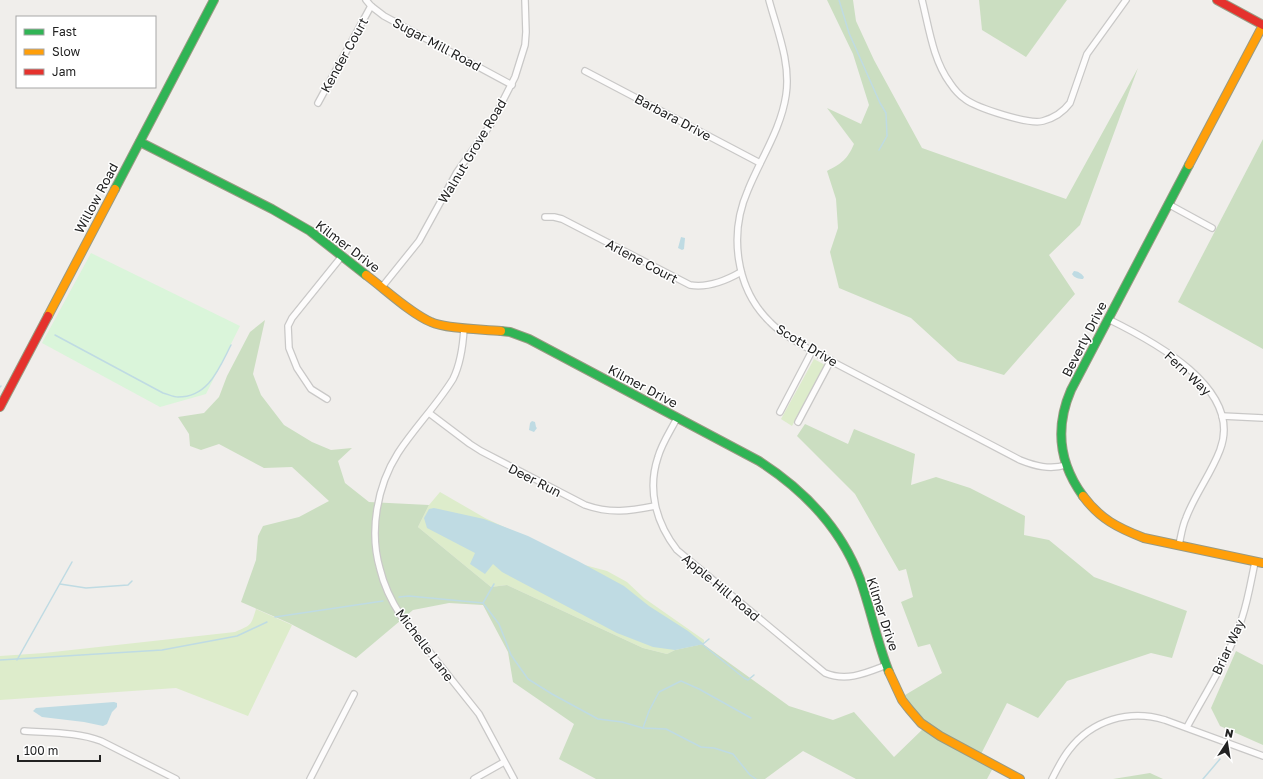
<svg xmlns="http://www.w3.org/2000/svg" width="1263" height="779" viewBox="0 0 1263 779" font-family="'Golos Text',sans-serif">
	<style>
		.grass { fill: #ddeccb }
		.forest { fill: #cbdec1 }
		.park { fill: #daf5da }
		.water { fill: #bfdbe3 }
		.lines { fill: none; stroke-linecap: round; stroke-linejoin: round }
		.stream { stroke: #bfdbe3; stroke-width: 1.5 }
		.street-casing { stroke: #c9c8c7; stroke-width: 8 }
		.fast-casing { stroke: #999a82; stroke-width: 10 }
		.slow-casing { stroke: #999a82; stroke-width: 10 }
		.jam-casing { stroke: #999a82; stroke-width: 10 }
		.street { stroke: #fdfcfc; stroke-width: 5.5 }
		.fast { stroke: #30b455; stroke-width: 8 }
		.slow { stroke: #ff9f0a; stroke-width: 8 }
		.jam { stroke: #e5322d; stroke-width: 8 }
		.labels { text-anchor: middle; stroke-width: 3; stroke-linejoin: round; paint-order: stroke }
		.street-label { font-size: 13px; fill: #222; stroke: #fff }
	</style>
	<rect width="100%" height="100%" fill="#f0eeeb"/>
	<g class="grass">
		<path d="M814 359 825 365 792 426 781 419Z"/>
		<path d="M440 492 485 518 528 538 577 563 607 571 627 582 644 598 704 640V644L675 650 667 654 643 648 507 585 491 587 418 527 429 505Z"/>
		<path d="M256 609 292 625 248 716 176 688 0 700V656L44 653 235 632C251 625 251 626 256 609Z"/>
	</g>
	<g class="forest">
		<path d="M827 0H853L856 21 874 60 922 148 1066 199 1138 68 1080 225 1049 255 1075 294 1004 375 958 361 911 318 839 288 830 252 838 228 836 199 827 171C842 163 847 160 854 144L827 108 861 124 869 105 853 54Z"/>
		<path d="M979 0H1067L1026 57 982 30Z"/>
		<path d="M1263 139V349L1178 302Z"/>
		<path d="M265 320 253 374 261 395 284 425 312 442 331 450 352 448 338 461 345 483 369 502 429 505 418 527 491 587 507 585 643 648 667 654 675 650 703 644 789 706 833 720 854 712 894 757 925 727 900 698 942 673 930 644 918 647 901 602 913 597 906 569 899 571 855 494 797 436 805 424 848 444 854 429 915 454 911 485 936 477 970 488 1025 516 1024 535 1049 540 1094 577 1187 611 1172 658 1151 653 1067 681 1038 718 1007 703 979 758 994 766 987 779H856L803 751 765 779H596L559 759 574 724 513 682 508 652 483 605 449 603 413 610 356 658 289 623 241 602 256 560 258 536 263 526 299 517 329 501 292 467 264 468 219 444 201 450 190 446 189 434 178 417 204 413 219 397 227 376 250 332Z"/>
		<path d="M1236 651 1263 665V745L1220 726 1211 708Z"/>
		<path d="M1150 773 1163 779H1113Z"/>
	</g>
	<path class="park" d="M91 253 240 326 206 394 160 407 42 343Z"/>
	<g class="water">
		<path d="M681 237 685 238 684 249 682 250 678 248Z"/>
		<path d="M1074 271C1078 271 1082 274 1084 277L1083 279C1079 279 1074 278 1072 274Z"/>
		<path d="M532 421 535 422 536 427 537 428 534 432 529 430 530 423Z"/>
		<path d="M434 508 484 519 528 536 578 561 624 586 649 606 688 631 704 644 675 650 653 647 617 633 502 572 493 564 485 574 470 564 475 553 427 528 424 518 429 509Z"/>
		<path d="M114 702 117 703V707L112 712 107 724 103 726 84 722 42 717 33 711 36 708Z"/>
	</g>
	<g class="lines">
		<g class="stream">
			<path d="M839 0 849 33 880 103 886 113 887 136 879 150"/>
			<path d="M55 335 163 393C168 394 173 397 178 397 209 397 219 368 231 345"/>
			<path d="M0 387 1 386"/>
			<path d="M60 584 86 588 128 585 132 581"/>
			<path d="M399 597 409 596 483 603 499 624 511 655 528 679 552 694 598 719 622 722 643 728 666 729 701 747 714 748 733 754 750 775 756 779"/>
			<path d="M483 603 494 584"/>
			<path d="M275 617 383 601"/>
			<path d="M702 644 744 678 748 680 754 675"/>
			<path d="M703 644 709 639"/>
			<path d="M0 660 162 650 237 636 267 622"/>
			<path d="M17 660 72 562"/>
			<path d="M643 728 649 711 659 692 681 681 699 689 751 718"/>
			<path d="M1203 779 1220 759"/>
		</g>
		<defs>
			<g id="street">
				<path d="M366 0 371 6 384 16 512 85"/>
				<path d="M769 0C777 30 791 63 786 95 781 129 761 158 748 190 729 233 735 288 770 322 781 334 798 342 812 351L1020 460C1035 466 1050 470 1066 465"/>
				<path d="M922 0C929 28 933 60 950 83 954 89 959 95 965 99 977 108 1029 125 1043 121 1054 118 1064 111 1070 103L1087 54 1126 0"/>
				<path d="M585 71 760 163"/>
				<path d="M318 103 371 6"/>
				<path d="M1168 204 1212 228"/>
				<path d="M545 217H554L562 219 690 285C707 288 727 280 741 272"/>
				<path d="M382 287 419 241 457 172 491 124 515 77 525 45 526 32 525 0"/>
				<path d="M1108 319C1151 340 1244 388 1220 450 1211 474 1195 494 1186 518 1182 527 1181 536 1179 545"/>
				<path d="M464 328C463 346 461 363 453 379 437 405 415 427 398 453 377 486 369 531 380 569 384 586 392 602 401 616L479 714 514 779"/>
				<path d="M327 399 311 389 297 368 289 348 288 326 292 318 342 256"/>
				<path d="M780 412 812 351"/>
				<path d="M429 413 470 444 481 451 585 505C611 514 629 511 655 506"/>
				<path d="M1222 416 1263 418"/>
				<path d="M677 418C671 430 662 443 658 457 647 490 656 523 677 550L825 673C847 682 866 673 887 665"/>
				<path d="M798 422 831 360"/>
				<path d="M1187 727C1206 692 1229 657 1242 618 1248 600 1251 581 1255 562"/>
				<path d="M24 731C50 733 77 732 101 741L176 779"/>
				<path d="M310 779 354 694"/>
				<path d="M474 779 504 762"/>
				<path d="M1052 779C1057 769 1062 759 1069 750 1092 720 1129 709 1165 720L1263 756"/>
			</g>
			<g id="fast">
				<path d="M140 142 272 209 310 231 366 275"/>
				<path d="M115 189 214 0"/>
				<path d="M501 331 510 332 529 339 759 461C804 490 841 528 860 579 871 610 877 642 889 672"/>
				<path d="M1083 496C1059 463 1055 427 1071 390L1189 165"/>
			</g>
			<g id="slow">
				<path d="M1189 165 1263 25"/>
				<path d="M366 275C385 289 410 313 431 322 446 329 482 329 501 331"/>
				<path d="M48 316 115 189"/>
				<path d="M1083 496C1100 519 1118 528 1144 538L1263 563"/>
				<path d="M889 672 902 700 909 709 921 723 940 736 1020 779"/>
			</g>
			<g id="jam">
				<path d="M1217 0 1263 25"/>
				<path d="M0 407 48 316"/>
			</g>
		</defs>
		<use href="#street" class="street-casing"/>
		<use href="#fast" class="fast-casing"/>
		<use href="#slow" class="slow-casing"/>
		<use href="#jam" class="jam-casing"/>
		<use href="#street" class="street"/>
		<use href="#fast" class="fast"/>
		<use href="#slow" class="slow"/>
		<use href="#jam" class="jam"/>
	</g>
	<g class="labels">
		<g class="street-label">
			<text transform="translate(437 44) rotate(28)" y="5">Sugar Mill Road</text>
			<text transform="translate(344 55) rotate(-61)" y="5">Kender Court</text>
			<text transform="translate(673 117) rotate(28)" y="5">Barbara Drive</text>
			<text transform="translate(472 151) rotate(-59)" y="5">Walnut Grove Road</text>
			<text transform="translate(96 198) rotate(-62)" y="5">Willow Road</text>
			<text transform="translate(348 246) rotate(37)" y="5">Kilmer Drive</text>
			<text transform="translate(642 261) rotate(28)" y="5">Arlene Court</text>
			<text transform="translate(1084 339) rotate(-63)" y="5">Beverly Drive</text>
			<text transform="translate(807 345) rotate(31)" y="5">Scott Drive</text>
			<text transform="translate(1188 373) rotate(43)" y="5">Fern Way</text>
			<text transform="translate(643 386) rotate(28)" y="5">Kilmer Drive</text>
			<text transform="translate(535 480) rotate(27)" y="5">Deer Run</text>
			<text transform="translate(721 587) rotate(40)" y="5">Apple Hill Road</text>
			<text transform="translate(883 614) rotate(72)" y="5">Kilmer Drive</text>
			<text transform="translate(425 645) rotate(53)" y="5">Michelle Lane</text>
			<text transform="translate(1228 647) rotate(-65)" y="5">Briar Way</text>
		</g>
	</g>
	<rect x="16" y="16" width="140" height="72" fill="#ffffff" stroke="#a7a7a7"/>
	<rect x="24" y="29" width="20" height="6" fill="#30b455" stroke="#a7a7a7"/>
	<text x="52" y="36" font-size="12" fill="#222222">Fast</text>
	<rect x="24" y="49" width="20" height="6" fill="#ff9f0a" stroke="#a7a7a7"/>
	<text x="52" y="56" font-size="12" fill="#222222">Slow</text>
	<rect x="24" y="69" width="20" height="6" fill="#e5322d" stroke="#a7a7a7"/>
	<text x="52" y="76" font-size="12" fill="#222222">Jam</text>
	<g transform="translate(1227 743) rotate(12)" stroke="#ffffff" stroke-width="3" paint-order="stroke">
	<path d="M0-3L7 15L0 10L-7 15Z" fill="#222222"/>
	<text y="-6" font-size="11" font-weight="bold" text-anchor="middle" fill="#222222">N</text>
	</g>
	<path d="M18 755v6h82v-6" fill="none" stroke="#222222" stroke-width="2"/>
	<text x="24" y="755" font-size="12" fill="#222222" stroke="#ffffff" stroke-width="3" paint-order="stroke">100 m</text>
</svg>
